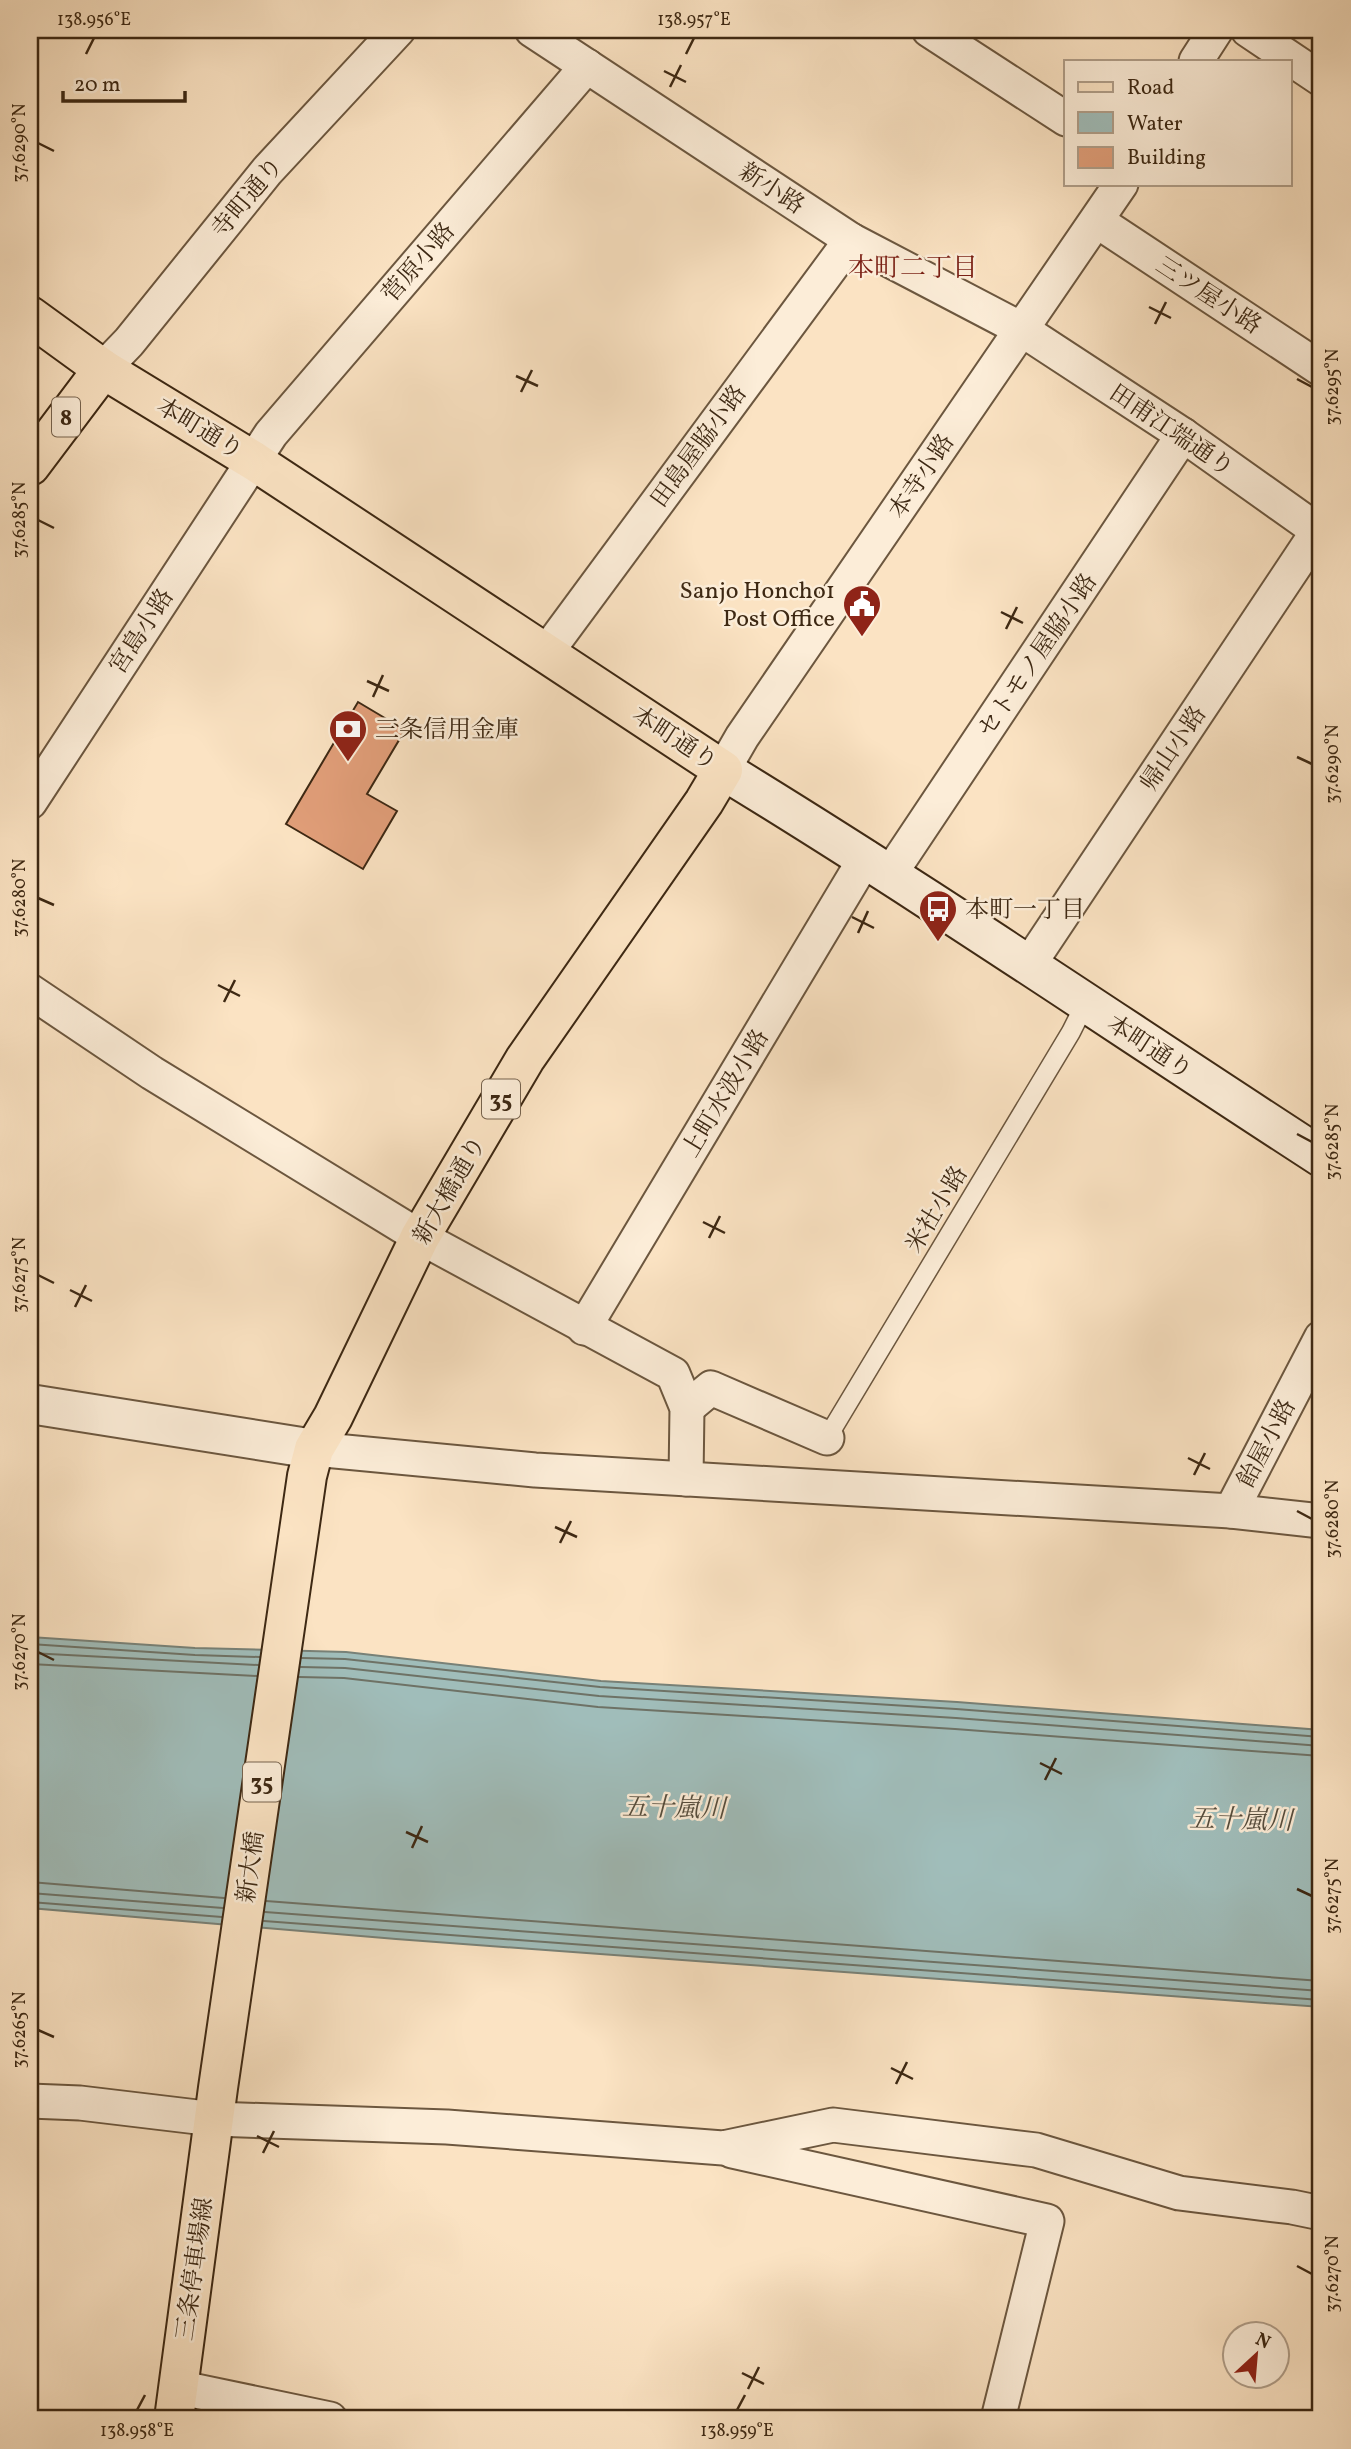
<svg xmlns="http://www.w3.org/2000/svg" width="1351" height="2449" viewBox="0 0 1351 2449" font-family="Vollkorn,'Noto Serif JP',serif">
	<style>
		.water { fill: #a0bdba; stroke: #788177; stroke-width: 2 }
		.lines { fill: none; stroke-linecap: round; stroke-linejoin: round }
		.shore { stroke: #6e7266; stroke-width: 2 }
		.building { fill: #e19e79; stroke: #3d2813; stroke-width: 2 }
		.service-casing { stroke: #6c573f; stroke-width: 21 }
		.minor-casing { stroke: #6c573f; stroke-width: 37 }
		.tertiary-casing { stroke: #6c573f; stroke-width: 42 }
		.secondary-casing { stroke: #3d2813; stroke-width: 42 }
		.primary-casing { stroke: #3d2813; stroke-width: 42 }
		.service { stroke: #fcedd8; stroke-width: 18 }
		.minor { stroke: #fcedd8; stroke-width: 33 }
		.tertiary { stroke: #fcedd8; stroke-width: 38 }
		.secondary { stroke: #fcedd8; stroke-width: 38 }
		.primary { stroke: #fbe3c3; stroke-width: 38 }
		.ticks { fill: none; stroke: #3d2813; stroke-width: 2.5 }
		.labels { text-anchor: middle; stroke-width: 5; stroke-linejoin: round; paint-order: stroke }
		.shield { fill: #fcedd8; stroke: #76634e; stroke-width: 2 }
		.shield-label { font-size: 23px; font-weight: bold; fill: #3d2813 }
		.street-label { font-size: 24px; fill: #3d2813; stroke: #fcedd8 }
		.poi-label { font-size: 24px; fill: #3d2813; stroke: #fcedd8; text-anchor: start }
		.neighbourhood-label { font-size: 26px; fill: #7a1f14; stroke: #fcedd8 }
		.water-label { font-size: 26px; font-style: italic; fill: #564d3d; stroke: #fcedd8 }
		.neatline { fill: none; stroke: #3d2813; stroke-width: 2.5 }
		.ticks-label { font-size: 18px; text-anchor: middle; fill: #3d2813 }
	</style>
	<rect width="100%" height="100%" fill="#fbe3c3"/>
	<filter id="stains"><feTurbulence type="fractalNoise" baseFrequency=".00286" numOctaves="4"/><feColorMatrix values="0 0 0 0 .2 0 0 0 0 .09 0 0 0 0 .02 0 0 0 .5 -.17"/></filter>
	<radialGradient id="worn" r=".72"><stop offset=".6" stop-color="#630" stop-opacity="0"/><stop offset="1" stop-color="#630" stop-opacity=".3"/></radialGradient>
	<path class="water" d="M30 1637 195 1648 346 1652 601 1681 957 1702 1321 1730V2007L396 1939 30 1908Z"/>
	<g class="lines">
		<g class="shore">
			<path d="M30 1644 195 1655 260 1657"/>
			<path d="M30 1653 258 1665"/>
			<path d="M302 1658 345 1659 600 1687 956 1709 1321 1737"/>
			<path d="M30 1664 257 1676"/>
			<path d="M301 1667 345 1668 599 1696 956 1718 1321 1746"/>
			<path d="M299 1677 344 1678 598 1707 955 1729 1321 1756"/>
			<path d="M30 1882 224 1898"/>
			<path d="M30 1893 223 1908"/>
			<path d="M266 1901 1321 1981"/>
			<path d="M30 1902 222 1917"/>
			<path d="M265 1912 1321 1991"/>
			<path d="M264 1921 1321 2000"/>
		</g>
	</g>
	<path class="building" d="M358 702 405 730 367 794 397 811 363 869 286 824Z"/>
	<g class="lines">
		<defs>
			<path id="service" d="M827 1438 1071 1032 1085 1004"/>
			<g id="minor">
				<path d="M532 30 851 240 1021 329 1183 435 1321 533"/>
				<path d="M929 30 1066 119"/>
				<path d="M1248 30 1321 79"/>
				<path d="M1196 61 1216 30"/>
				<path d="M1097 221 1321 369"/>
				<path d="M103 369 129 342 267 171 398 30"/>
				<path d="M546 653 851 240"/>
				<path d="M723 770 742 737 1121 184"/>
				<path d="M30 802 271 434 587 66"/>
				<path d="M890 874 1183 435"/>
				<path d="M1028 966 1318 531"/>
				<path d="M30 991 152 1073 420 1237 673 1374 687 1408 686 1479"/>
				<path d="M584 1328 866 857"/>
				<path d="M687 1408 711 1388 827 1438"/>
				<path d="M314 1449 535 1470 1231 1511 1321 1521"/>
				<path d="M1231 1511 1321 1338"/>
				<path d="M30 2101 80 2103 214 2119 447 2127 723 2148 833 2125 1036 2150 1179 2193 1292 2207 1321 2213"/>
				<path d="M732 2151 1047 2221 998 2419"/>
				<path d="M177 2387 330 2419"/>
			</g>
			<path id="tertiary" d="M30 1404 314 1449"/>
			<path id="secondary" d="M723 770C926 894 1122 1028 1321 1157"/>
			<g id="primary">
				<path d="M30 316 103 369 254 461 723 770 704 802 525 1059 420 1237 333 1417 314 1449 307 1476 218 2088 174 2419"/>
				<path d="M30 466 103 369"/>
			</g>
		</defs>
		<use href="#service" class="service-casing"/>
		<use href="#minor" class="minor-casing"/>
		<use href="#tertiary" class="tertiary-casing"/>
		<use href="#secondary" class="secondary-casing"/>
		<use href="#primary" class="primary-casing"/>
		<use href="#service" class="service"/>
		<use href="#minor" class="minor"/>
		<use href="#tertiary" class="tertiary"/>
		<use href="#secondary" class="secondary"/>
		<use href="#primary" class="primary"/>
	</g>
	<path class="ticks" d="M86 54 94 38M686 54 694 38M664 71 686 82M670 87 681 65M38 143 54 151M1149 307 1171 318M1155 324 1166 302M516 376 538 386M1297 379 1312 387M521 392 532 370M38 520 54 528M1001 612 1023 623M1006 629 1017 607M367 681 389 691M373 697 383 675M1297 757 1312 764M38 898 54 905M852 917 874 928M858 933 868 911M218 985 240 996M224 1002 235 980M1297 1134 1312 1142M703 1222 725 1233M709 1238 720 1216M38 1275 54 1283M70 1290 92 1301M75 1307 86 1285M1188 1458 1210 1469M1194 1475 1205 1453M1297 1511 1312 1519M555 1527 577 1537M560 1543 571 1521M38 1652 54 1660M1040 1763 1062 1774M1045 1780 1056 1758M406 1832 428 1842M412 1848 422 1826M1297 1889 1312 1896M38 2030 54 2037M891 2068 913 2079M896 2084 907 2062M257 2136 279 2147M263 2153 274 2131M1297 2266 1312 2274M742 2373 764 2384M748 2389 759 2367M137 2410 145 2395M737 2410 745 2395"/>
	<defs>
		<symbol id="civic-pin" viewBox="-11 -11 22 30"><path d="M0 17L-7.5 6A9.5 9.5 0 1 1 7.5 6Z" fill="#8f2418" stroke="#fcedd8"/><path d="M-.6-6.5H3V-4.5H.6V-3L4-1V1h2V6H-6V1h2V-1L-.6-3ZM-1.2 2.5V6h2.4V2.5Z" fill="#fff"/></symbol>
		<symbol id="bank-pin" viewBox="-11 -11 22 30"><path d="M0 17L-7.5 6A9.5 9.5 0 1 1 7.5 6Z" fill="#8f2418" stroke="#fcedd8"/><path d="M-6-4H6V4H-6ZM0-2.3a2.3 2.3 0 1 0 0 4.6a2.3 2.3 0 1 0 0-4.6Z" fill="#fff"/></symbol>
		<symbol id="bus-pin" viewBox="-11 -11 22 30"><path d="M0 17L-7.5 6A9.5 9.5 0 1 1 7.5 6Z" fill="#8f2418" stroke="#fcedd8"/><path d="M-5-6H5V4H4V6H2V4H-2V6H-4V4H-5ZM-3.5-4V0h7V-4ZM-3.5 1.2v1.5H-2V1.2ZM2 1.2v1.5H3.5V1.2Z" fill="#fff"/></symbol>
	</defs>
	<g fill-rule="evenodd">
		<use href="#civic-pin" x="840" y="582" width="44" height="60"/>
		<use href="#bank-pin" x="326" y="707" width="44" height="60"/>
		<use href="#bus-pin" x="916" y="887" width="44" height="60"/>
	</g>
	<g class="labels">
		<g class="shield">
			<rect x="52" y="397.5" width="28" height="39" rx="5"/>
			<rect x="482" y="1079.5" width="38" height="39" rx="5"/>
			<rect x="243" y="1762.5" width="38" height="39" rx="5"/>
		</g>
		<g class="shield-label">
			<text x="66" y="425">8</text>
			<text x="501" y="1107">35</text>
			<text x="262" y="1790">35</text>
		</g>
		<g class="street-label">
			<text transform="translate(772 188) rotate(33)" y="8">新小路</text>
			<text transform="translate(247 197) rotate(-50)" y="8">寺町通り</text>
			<text transform="translate(418 262) rotate(-49)" y="8">菅原小路</text>
			<text transform="translate(1209 295) rotate(33)" y="8">三ツ屋小路</text>
			<text transform="translate(200 428) rotate(31)" y="8">本町通り</text>
			<text transform="translate(1172 430) rotate(34)" y="8">田甫江端通り</text>
			<text transform="translate(698 446) rotate(-54)" y="8">田島屋脇小路</text>
			<text transform="translate(921 476) rotate(-56)" y="8">本寺小路</text>
			<text transform="translate(141 631) rotate(-57)" y="8">宮島小路</text>
			<text transform="translate(1037 655) rotate(-56)" y="8">セトモノ屋脇小路</text>
			<text transform="translate(675 738) rotate(33)" y="8">本町通り</text>
			<text transform="translate(1173 748) rotate(-56)" y="8">帰山小路</text>
			<text transform="translate(1150 1047) rotate(33)" y="8">本町通り</text>
			<text transform="translate(725 1093) rotate(-59)" y="8">上町水汲小路</text>
			<text transform="translate(449 1190) rotate(-60)" y="8">新大橋通り</text>
			<text transform="translate(936 1209) rotate(-59)" y="8">米社小路</text>
			<text transform="translate(1266 1443) rotate(-62)" y="8">飴屋小路</text>
			<text transform="translate(250 1867) rotate(-82)" y="8">新大橋</text>
			<text transform="translate(194 2269) rotate(-82)" y="8">三条停車場線</text>
		</g>
		<g class="poi-label">
			<text x="835" y="598" text-anchor="end">Sanjo Honcho1<tspan x="835" dy="28">Post Office</tspan></text>
			<text x="375" y="737">三条信用金庫</text>
			<text x="965" y="917">本町一丁目</text>
		</g>
		<g class="neighbourhood-label">
			<text x="913" y="276">本町二丁目</text>
		</g>
		<g class="water-label">
			<text transform="translate(674 1807) rotate(1)" y="9">五十嵐川</text>
			<text transform="translate(1241 1819) rotate(1)" y="9">五十嵐川</text>
		</g>
	</g>
	<rect width="1351" height="2449" fill="none" stroke="#fbe3c3" stroke-width="77"/>
	<rect x="1064" y="60" width="228" height="126" fill="#fcedd8" stroke="#b09e89" stroke-width="2"/>
	<rect x="1078" y="82" width="35" height="10" fill="#fbe3c3" stroke="#b09e89" stroke-width="2"/>
	<text x="1127" y="94" font-size="21" fill="#3d2813">Road</text>
	<rect x="1078" y="112" width="35" height="21" fill="#a0bdba" stroke="#b09e89" stroke-width="2"/>
	<text x="1127" y="130" font-size="21" fill="#3d2813">Water</text>
	<rect x="1078" y="147" width="35" height="21" fill="#e19e79" stroke="#b09e89" stroke-width="2"/>
	<text x="1127" y="164" font-size="21" fill="#3d2813">Building</text>
	<g transform="translate(1256 2355) rotate(26)"><circle r="33" fill="#fcedd8" stroke="#b09e89" stroke-width="2"/>
	<path d="M0-5L12 26L0 18L-12 26Z" fill="#8f2418"/>
	<text y="-10" font-size="19" font-weight="bold" text-anchor="middle" fill="#3d2813">N</text>
	</g>
	<path d="M63 91v10h122v-10" fill="none" stroke="#3d2813" stroke-width="3.5"/>
	<text x="74" y="91" font-size="21" fill="#3d2813" stroke="#fcedd8" stroke-width="5" paint-order="stroke">20 m</text>
	<rect x="38" y="38" width="1274" height="2372" class="neatline"/>
	<g class="ticks-label">
		<text x="94" y="25">138.956°E</text>
		<text x="694" y="25">138.957°E</text>
		<text transform="translate(19 143) rotate(-90)" y="6">37.6290°N</text>
		<text transform="translate(1332 387) rotate(-90)" y="6">37.6295°N</text>
		<text transform="translate(19 520) rotate(-90)" y="6">37.6285°N</text>
		<text transform="translate(1332 764) rotate(-90)" y="6">37.6290°N</text>
		<text transform="translate(19 898) rotate(-90)" y="6">37.6280°N</text>
		<text transform="translate(1332 1142) rotate(-90)" y="6">37.6285°N</text>
		<text transform="translate(19 1275) rotate(-90)" y="6">37.6275°N</text>
		<text transform="translate(1332 1519) rotate(-90)" y="6">37.6280°N</text>
		<text transform="translate(19 1652) rotate(-90)" y="6">37.6270°N</text>
		<text transform="translate(1332 1896) rotate(-90)" y="6">37.6275°N</text>
		<text transform="translate(19 2030) rotate(-90)" y="6">37.6265°N</text>
		<text transform="translate(1332 2274) rotate(-90)" y="6">37.6270°N</text>
		<text x="137" y="2436">138.958°E</text>
		<text x="737" y="2436">138.959°E</text>
	</g>
	<rect width="100%" height="100%" filter="url(#stains)"/>
	<rect width="100%" height="100%" fill="url(#worn)"/>
</svg>
